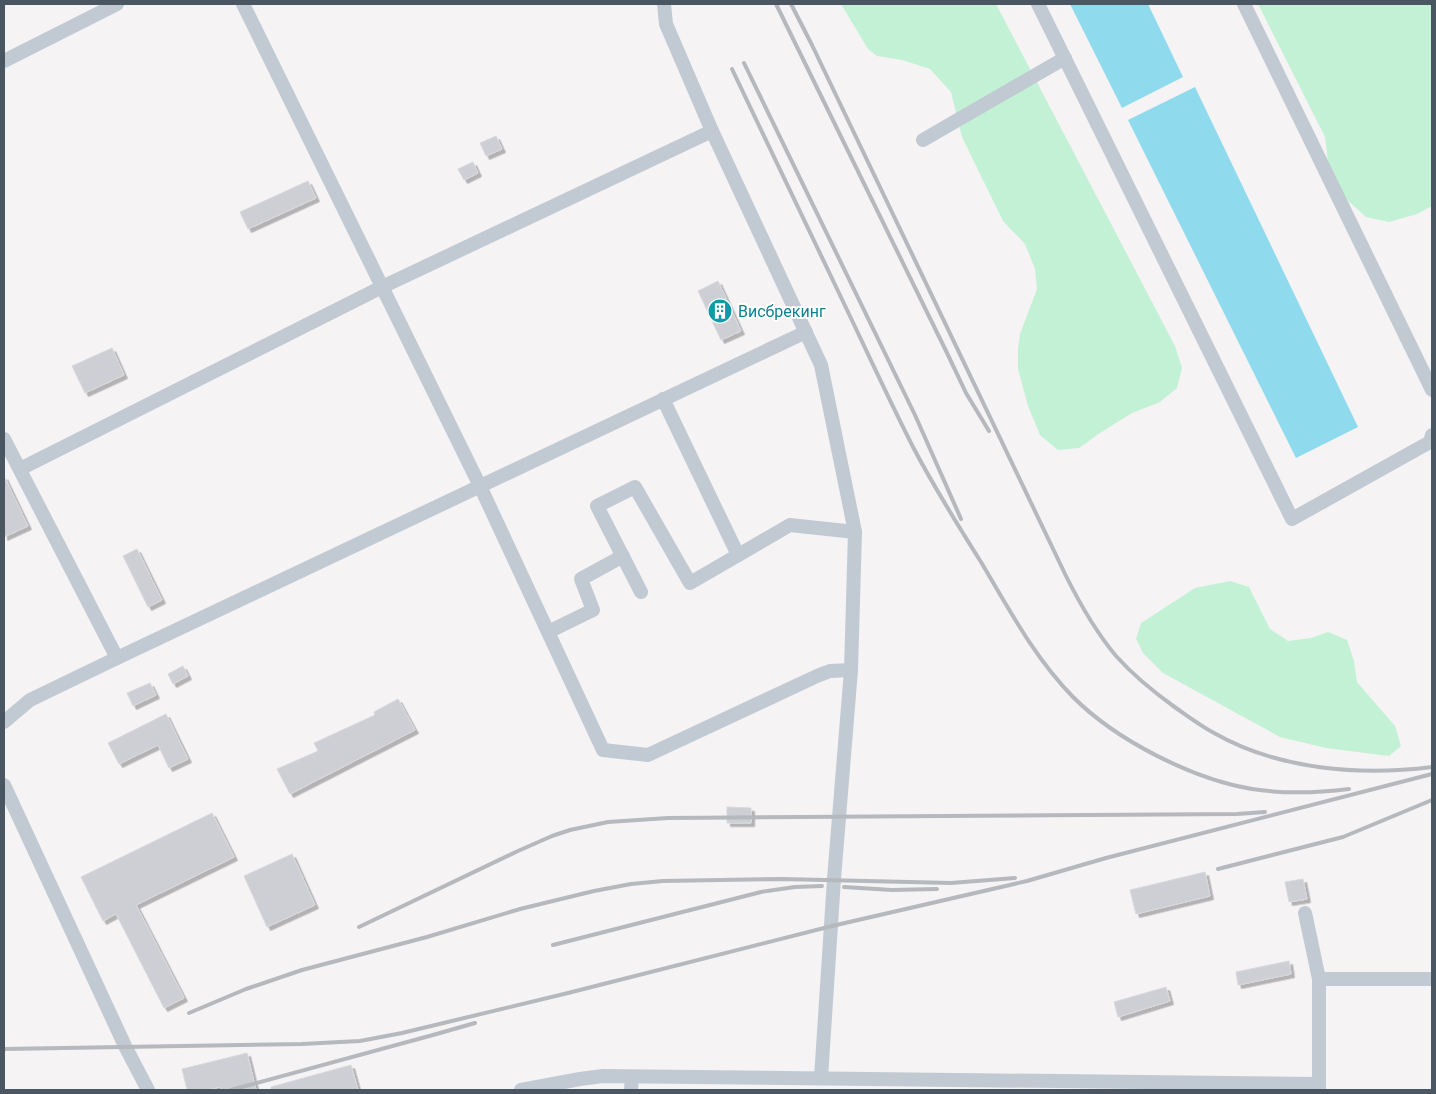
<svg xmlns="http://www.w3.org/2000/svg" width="1436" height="1094" viewBox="0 0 1436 1094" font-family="Roboto,sans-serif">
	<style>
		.green { fill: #c3f1d5 }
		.water { fill: #90daee }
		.building { fill: #cdcfd5; stroke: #d7d9de; filter: url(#shadow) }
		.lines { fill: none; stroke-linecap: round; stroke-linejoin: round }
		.minor { stroke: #c1cad2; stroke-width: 14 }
		.rail { stroke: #b5b8bd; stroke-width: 4 }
		.labels { text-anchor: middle; stroke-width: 4; stroke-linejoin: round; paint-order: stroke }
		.culture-label { font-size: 16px; fill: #0d838f; stroke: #fff; text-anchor: start }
	</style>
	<defs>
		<filter id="shadow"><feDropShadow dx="3.5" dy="3.5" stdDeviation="0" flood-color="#0004"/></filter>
	</defs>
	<rect width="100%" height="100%" fill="#f5f3f3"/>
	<g class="green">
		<path d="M841 4H996L1175 346 1182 368 1177 388 1160 402 1132 413 1100 433 1079 448 1058 450 1040 435 1028 406 1018 369V349L1020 334 1037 289 1035 269 1025 244 1003 221 962 137 951 92 930 69 902 60 877 56 868 49Z"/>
		<path d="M1258 4H1432V206L1417 214 1389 222 1366 217 1344 197 1329 170 1325 137Z"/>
		<path d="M1230 581 1249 587 1270 629 1288 641 1311 638 1328 632 1347 640 1354 661 1357 682 1395 726 1401 746 1389 756 1326 748 1280 737 1163 673 1143 653 1136 639 1141 623 1195 588Z"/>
	</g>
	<g class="water">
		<path d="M1070 4H1148L1183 77 1122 108Z"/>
		<path d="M1195 87 1358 427 1296 458 1128 120Z"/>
	</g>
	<g class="building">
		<path d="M496 136 502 149 486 156 480 143Z"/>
		<path d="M473 162 478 173 464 180 458 169Z"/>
		<path d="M308 181 316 198 248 229 240 212Z"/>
		<path d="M718 281 741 331 721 340 698 291Z"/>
		<path d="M112 348 124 375 85 393 72 366Z"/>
		<path d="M4 476 28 526 4 537Z"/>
		<path d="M137 549 162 600 148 607 123 556Z"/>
		<path d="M183 666 188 676 173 684 168 674Z"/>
		<path d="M150 683 156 695 133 706 127 693Z"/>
		<path d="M398 699 415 730 290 794 277 769 318 751 314 743 375 715 374 712Z"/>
		<path d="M166 714 188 759 169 768 158 745 119 764 108 743Z"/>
		<path d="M727 807 751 808V823H727Z"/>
		<path d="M212 813 234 857 136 905 184 998 164 1008 116 914 103 921 81 877Z"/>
		<path d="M292 854 315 905 267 927 244 876Z"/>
		<path d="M1205 872 1210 896 1136 914 1130 890Z"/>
		<path d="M1303 879 1307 899 1289 902 1285 882Z"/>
		<path d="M1289 961 1291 974 1238 985 1236 972Z"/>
		<path d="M1166 987 1170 1001 1118 1017 1114 1002Z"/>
		<path d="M247 1053 256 1090H221L220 1087 206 1090H187L182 1069Z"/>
		<path d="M351 1065 358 1090H271V1087Z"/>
	</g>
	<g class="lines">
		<g class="minor">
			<path d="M243 4 480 486 603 750 648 755 817 676 830 671 851 670"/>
			<path d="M664 4 666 24 712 131 821 365 855 532 851 670 834 879 821 1078"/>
			<path d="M1038 4 1292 519 1430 442 1432 435"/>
			<path d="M1244 4 1432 390"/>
			<path d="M4 61 117 4"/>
			<path d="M923 140 1065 58"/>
			<path d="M663 399 738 555"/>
			<path d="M4 439 117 658"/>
			<path d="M20 469 382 287 712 131"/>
			<path d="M641 592 597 506 635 487 690 583 790 525 855 532"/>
			<path d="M548 632 593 610 581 579 623 556"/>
			<path d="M4 722 30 700 117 658 806 332"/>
			<path d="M4 785 125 1046 148 1090"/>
			<path d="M1305 913 1319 979V1090"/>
			<path d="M1319 979H1432"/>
			<path d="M521 1090 580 1079 603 1076 1319 1084"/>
			<path d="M631 1090 632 1077"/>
		</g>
		<g class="rail">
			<path d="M776 4 948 355 966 393 989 431"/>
			<path d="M791 4 812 45 1066 576C1080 604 1096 632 1116 656 1134 676 1155 693 1176 708 1189 717 1201 726 1214 733 1279 770 1360 776 1432 767"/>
			<path d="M744 63 915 415 961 519"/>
			<path d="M732 69C768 143 803 217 838 291 863 343 887 396 913 447 934 487 957 524 981 562 1009 609 1034 657 1073 697 1116 740 1192 779 1252 789 1284 794 1317 793 1349 789"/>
			<path d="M1218 869 1343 837 1432 800"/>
			<path d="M844 887 892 890 937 889"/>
			<path d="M359 927 518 851 552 836 570 830 608 822 668 818 1237 814 1265 812"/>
			<path d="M553 945 761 892 795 887 822 886"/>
			<path d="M189 1013 246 989 302 970 427 937 520 909 594 891 631 884 663 881 782 879 951 883 1015 878"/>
			<path d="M4 1049 302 1044 360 1041 402 1033 568 993 832 926 1027 881 1106 858 1432 774"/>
			<path d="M231 1090 433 1035 475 1023"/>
		</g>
	</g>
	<defs>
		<symbol id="building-disc" viewBox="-11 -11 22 22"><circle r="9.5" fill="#0f9aa8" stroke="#fff"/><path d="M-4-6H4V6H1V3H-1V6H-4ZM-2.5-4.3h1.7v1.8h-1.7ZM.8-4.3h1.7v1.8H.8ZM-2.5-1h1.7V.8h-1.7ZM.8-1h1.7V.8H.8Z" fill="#fff"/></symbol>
	</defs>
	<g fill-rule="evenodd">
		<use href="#building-disc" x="706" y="297" width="28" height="28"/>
	</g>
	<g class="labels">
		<g class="culture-label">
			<text x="738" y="317">Висбрекинг</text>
		</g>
	</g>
	<rect width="1436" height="1094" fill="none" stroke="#4a5661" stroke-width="10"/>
</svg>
